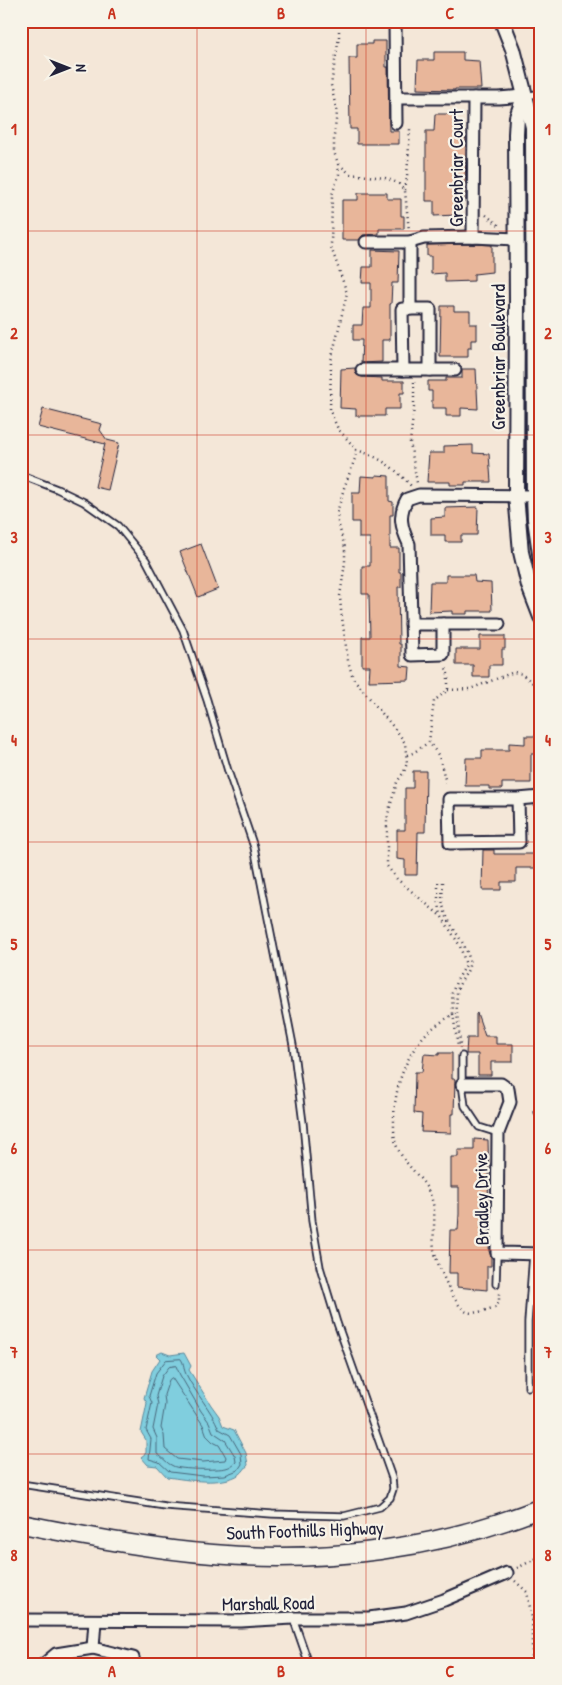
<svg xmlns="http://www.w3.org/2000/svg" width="562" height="1685" viewBox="0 0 562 1685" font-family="'Patrick Hand',sans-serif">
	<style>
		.water { fill: #80cede; stroke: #5a899d }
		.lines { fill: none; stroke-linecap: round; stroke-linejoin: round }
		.shore { stroke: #48677c; stroke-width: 1 }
		.building { fill: #e8b69a; stroke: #22223b }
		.service-casing { stroke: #22223b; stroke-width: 9 }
		.minor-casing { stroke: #22223b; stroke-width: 15 }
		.tertiary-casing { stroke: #22223b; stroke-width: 18 }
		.trunk-casing { stroke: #22223b; stroke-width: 21 }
		.path { stroke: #22223b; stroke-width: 2.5; stroke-dasharray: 1 4; stroke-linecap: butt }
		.service { stroke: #f7f3e8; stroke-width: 5.5 }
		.minor { stroke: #f7f3e8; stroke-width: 11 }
		.tertiary { stroke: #f7f3e8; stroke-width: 14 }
		.trunk { stroke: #f7f3e8; stroke-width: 18 }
		.grid { fill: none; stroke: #c8321e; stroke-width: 1; stroke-opacity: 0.55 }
		.labels { text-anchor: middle; stroke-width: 4.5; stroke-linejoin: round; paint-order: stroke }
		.street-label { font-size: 19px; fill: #22223b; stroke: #f7f3e8 }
		.neatline { fill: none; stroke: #c8321e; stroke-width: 2 }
		.grid-label { font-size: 16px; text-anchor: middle; font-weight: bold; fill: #c8321e }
	</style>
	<rect width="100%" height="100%" fill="#f4e7d8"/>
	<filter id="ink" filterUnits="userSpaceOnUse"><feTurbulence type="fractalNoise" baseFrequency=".02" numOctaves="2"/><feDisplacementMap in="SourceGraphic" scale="10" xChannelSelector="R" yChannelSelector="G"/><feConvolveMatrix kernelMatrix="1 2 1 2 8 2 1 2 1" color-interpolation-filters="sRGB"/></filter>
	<g filter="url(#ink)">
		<path class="water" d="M162 1352 170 1355 184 1353 191 1366 189 1370 211 1405 219 1416 223 1426 234 1430 246 1453 248 1465C245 1468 243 1472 240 1474 222 1486 188 1480 167 1477L157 1466 148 1465 141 1457 146 1453V1440L141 1432 147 1403 144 1398 152 1371 160 1359 156 1355Z"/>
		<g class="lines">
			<g class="shore">
				<path d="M181 1359C185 1365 183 1368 186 1374 195 1393 211 1409 219 1429L230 1435 241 1454 242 1464 238 1470 225 1475 203 1476 170 1472 159 1462 149 1459 151 1439 146 1430 152 1403 149 1396 156 1373 166 1360Z"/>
				<path d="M176 1366 180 1375 201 1411 209 1422 213 1432 225 1440 235 1456 236 1462C233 1465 230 1467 226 1468 218 1470 180 1470 173 1466 167 1464 163 1457 157 1454V1438L153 1429 158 1404 156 1396 162 1376 169 1367Z"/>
				<path d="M172 1378 203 1425 207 1436 213 1442 219 1445 226 1457 225 1460 203 1462 177 1459 165 1449 164 1435 161 1428 165 1404 164 1395 169 1380Z"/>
			</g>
		</g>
		<g class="building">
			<path d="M372 41H386V67H388L389 131H399V144H357V129H350L349 58H357V44H372Z"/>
			<path d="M434 52H463V60L479 61 481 89H455V90L417 89 418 60H434Z"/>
			<path d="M435 114H456V138H466L465 201H457V215L434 216V201H426V131H434Z"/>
			<path d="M358 193H387V199H401V216H404V229H379V234L363 235 359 240H342V200H358Z"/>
			<path d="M473 244 492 245V272L474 274V281L445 282V273L431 274V256H427V245Z"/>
			<path d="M372 250 399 251 398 283H392L391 304H390V340H382V362L361 363 362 340H353V325H362L363 308H371V283H362L363 267H372Z"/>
			<path d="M441 306H454V311H470V324H477V340H471V348H468V357H440Z"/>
			<path d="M355 368 356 374 362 377 382 378V381H404V393H400V409H385V416H356V409L340 408 341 369Z"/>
			<path d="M462 369H476L478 409 461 408V416H446V408H432V391H428V381H446V378H462Z"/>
			<path d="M43 409 102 424 100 430 107 440 119 443 108 490 95 487 105 444 38 427Z"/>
			<path d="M473 445V453L489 454 491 482H465V485H450V482H427L429 453H444V446Z"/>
			<path d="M376 475 389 476V501L393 502V515H390V548H399V572H401V587H398L399 644H401V666L410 667 409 680 369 681 370 666H362V637H370L369 594H362V566H370V538H359V522H352V493H360L361 476 376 477Z"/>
			<path d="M478 507 477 535H461V542H445V535H431V518L445 517V508Z"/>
			<path d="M201 544 218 589 198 597 180 552Z"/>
			<path d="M446 575H474L475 582 491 583 492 611H467V614H452V611L429 612 430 582H446Z"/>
			<path d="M480 636H505V649H502V665H489V677H473V665H456V649H480Z"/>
			<path d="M525 736H541V754H531V783H502V789H489V786H465L466 758H482V750H509V743L525 744Z"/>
			<path d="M413 771H426L425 832H418L417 875H405V860L397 859V830H405V788H413Z"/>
			<path d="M483 850H494V854H541V868H516V882H501V890H482Z"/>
			<path d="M477 1013 485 1036H496V1044H513V1062H491V1075H478V1054H466L467 1038H476V1014Z"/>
			<path d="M439 1053H452V1079H455L454 1114H451V1133L421 1132 422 1114 414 1113 415 1072H422L424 1054 439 1055Z"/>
			<path d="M474 1139 488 1140 489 1180 487 1212V1228H490L489 1251 491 1257V1266H487V1290L457 1287V1273H449L450 1230H458L459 1214V1187H451V1157H458V1150H474Z"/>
		</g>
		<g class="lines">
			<defs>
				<g id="service">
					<path d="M526 96 541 93"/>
					<path d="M21 475 57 489 84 502 118 526 146 560 183 630 207 700 228 771 254 847 293 1045 303 1123 312 1221 320 1267 337 1323 392 1478 393 1489 390 1498 380 1507 344 1516 272 1514 165 1506 21 1484"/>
					<path d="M462 1056V1084L465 1106 479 1127 498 1133"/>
					<path d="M538 1112H541"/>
					<path d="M496 1284 497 1253"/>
					<path d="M528 1387V1322L533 1254"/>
					<path d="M293 1618 309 1664"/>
				</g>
				<g id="minor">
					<path d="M395 21 396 123"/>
					<path d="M397 98H499L524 96"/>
					<path d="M473 237 474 98"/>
					<path d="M366 242H410L424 238 473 237 517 239"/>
					<path d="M410 309H430V370"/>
					<path d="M362 370H455"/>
					<path d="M403 370 402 309H410V242"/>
					<path d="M411 624H499"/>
					<path d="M443 624V654L412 655 409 544C401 527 398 515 407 499L419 495 534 496"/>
					<path d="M518 799 519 842 450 843 449 799H518L541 797"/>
					<path d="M462 1084H501L508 1089 510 1102 498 1133 497 1253 541 1254"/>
					<path d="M21 1620 241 1621 293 1618H369L406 1613 444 1600 507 1573"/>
					<path d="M93 1648 95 1621"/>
					<path d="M44 1664 56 1654 93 1648 133 1658 134 1664"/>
				</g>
				<g id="tertiary">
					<path d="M502 21 513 49 533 127 534 496 535 519 541 560"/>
					<path d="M524 97 517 117 516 134 517 303 516 495 521 552 529 586 541 617"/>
				</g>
				<path id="trunk" d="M21 1524C85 1536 148 1549 213 1554 323 1564 438 1549 541 1508"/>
			</defs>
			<use href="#service" class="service-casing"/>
			<use href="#minor" class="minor-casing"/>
			<use href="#tertiary" class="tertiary-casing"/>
			<use href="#trunk" class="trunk-casing"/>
			<g class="path">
				<path d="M339 21V37L331 85 337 113 334 136V152L338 163 339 174 332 195 331 247 347 293 331 361 330 411 338 429 356 449V456L344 488 337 513 338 522 345 548V563L340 596 341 610 348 661 353 678 399 734 405 743 407 763 404 772 397 782 388 814 387 822V866L397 879 442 917 460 946 466 965 456 982 452 993 453 1014C443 1021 431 1028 423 1037 404 1060 395 1088 394 1117 394 1128 393 1141 399 1151 408 1169 426 1179 432 1200 437 1216 432 1233 434 1249 436 1262 455 1308 467 1312 474 1315 488 1309 496 1307L499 1302V1292"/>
				<path d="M339 164 350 174 385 178 398 183 405 191 409 231"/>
				<path d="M405 190 407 177 410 129 407 127"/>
				<path d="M486 215 500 226"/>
				<path d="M414 382V407L410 442 417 483"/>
				<path d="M356 450C379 456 396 469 411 486"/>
				<path d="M448 690 470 689 514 672 522 674 541 690"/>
				<path d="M429 742 434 701 448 690V674L445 665"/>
				<path d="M407 755 413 753 429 742 439 756 447 787"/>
				<path d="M535 830 541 831"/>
				<path d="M438 882V898L441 915"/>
				<path d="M443 882C443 890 441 898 443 905 447 925 464 939 469 958 472 973 458 979 457 993 455 1010 460 1030 460 1048"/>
				<path d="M453 1014 458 1047"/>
				<path d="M517 1568 541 1556"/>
				<path d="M515 1581 527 1592 532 1618V1664"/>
				<path d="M532 1619 541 1620"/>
			</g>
			<use href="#service" class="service"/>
			<use href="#minor" class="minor"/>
			<use href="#tertiary" class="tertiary"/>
			<use href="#trunk" class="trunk"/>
		</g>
	</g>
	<path class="grid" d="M197 21V1664M366 21V1664M21 231H541M21 435H541M21 639H541M21 842H541M21 1046H541M21 1250H541M21 1454H541"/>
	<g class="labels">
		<g class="street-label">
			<text transform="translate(456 168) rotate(-90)" y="7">Greenbriar Court</text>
			<text transform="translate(498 357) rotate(-90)" y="7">Greenbriar Boulevard</text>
			<text transform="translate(481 1199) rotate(-91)" y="7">Bradley Drive</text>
			<text transform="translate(305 1530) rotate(-2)" y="7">South Foothills Highway</text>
			<text transform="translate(268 1603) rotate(-1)" y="7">Marshall Road</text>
		</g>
	</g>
	<rect width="562" height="1685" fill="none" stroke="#f7f3e8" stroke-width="55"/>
	<g transform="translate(68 68) rotate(90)" stroke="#f7f3e8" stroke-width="4" paint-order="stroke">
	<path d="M0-4L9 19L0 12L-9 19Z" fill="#22223b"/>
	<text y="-8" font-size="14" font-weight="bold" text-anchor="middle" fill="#22223b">N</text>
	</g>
	<rect x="28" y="28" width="506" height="1630" class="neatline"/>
	<g class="grid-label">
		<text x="112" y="19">A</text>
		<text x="281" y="19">B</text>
		<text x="450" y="19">C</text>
		<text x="14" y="135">1</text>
		<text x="548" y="135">1</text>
		<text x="14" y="339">2</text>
		<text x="548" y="339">2</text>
		<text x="14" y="543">3</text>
		<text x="548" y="543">3</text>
		<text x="14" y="746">4</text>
		<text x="548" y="746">4</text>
		<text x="14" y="950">5</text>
		<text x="548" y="950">5</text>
		<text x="14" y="1154">6</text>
		<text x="548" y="1154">6</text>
		<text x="14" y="1358">7</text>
		<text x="548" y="1358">7</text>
		<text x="14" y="1561">8</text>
		<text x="548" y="1561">8</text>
		<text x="112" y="1677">A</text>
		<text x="281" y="1677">B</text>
		<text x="450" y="1677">C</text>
	</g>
</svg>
